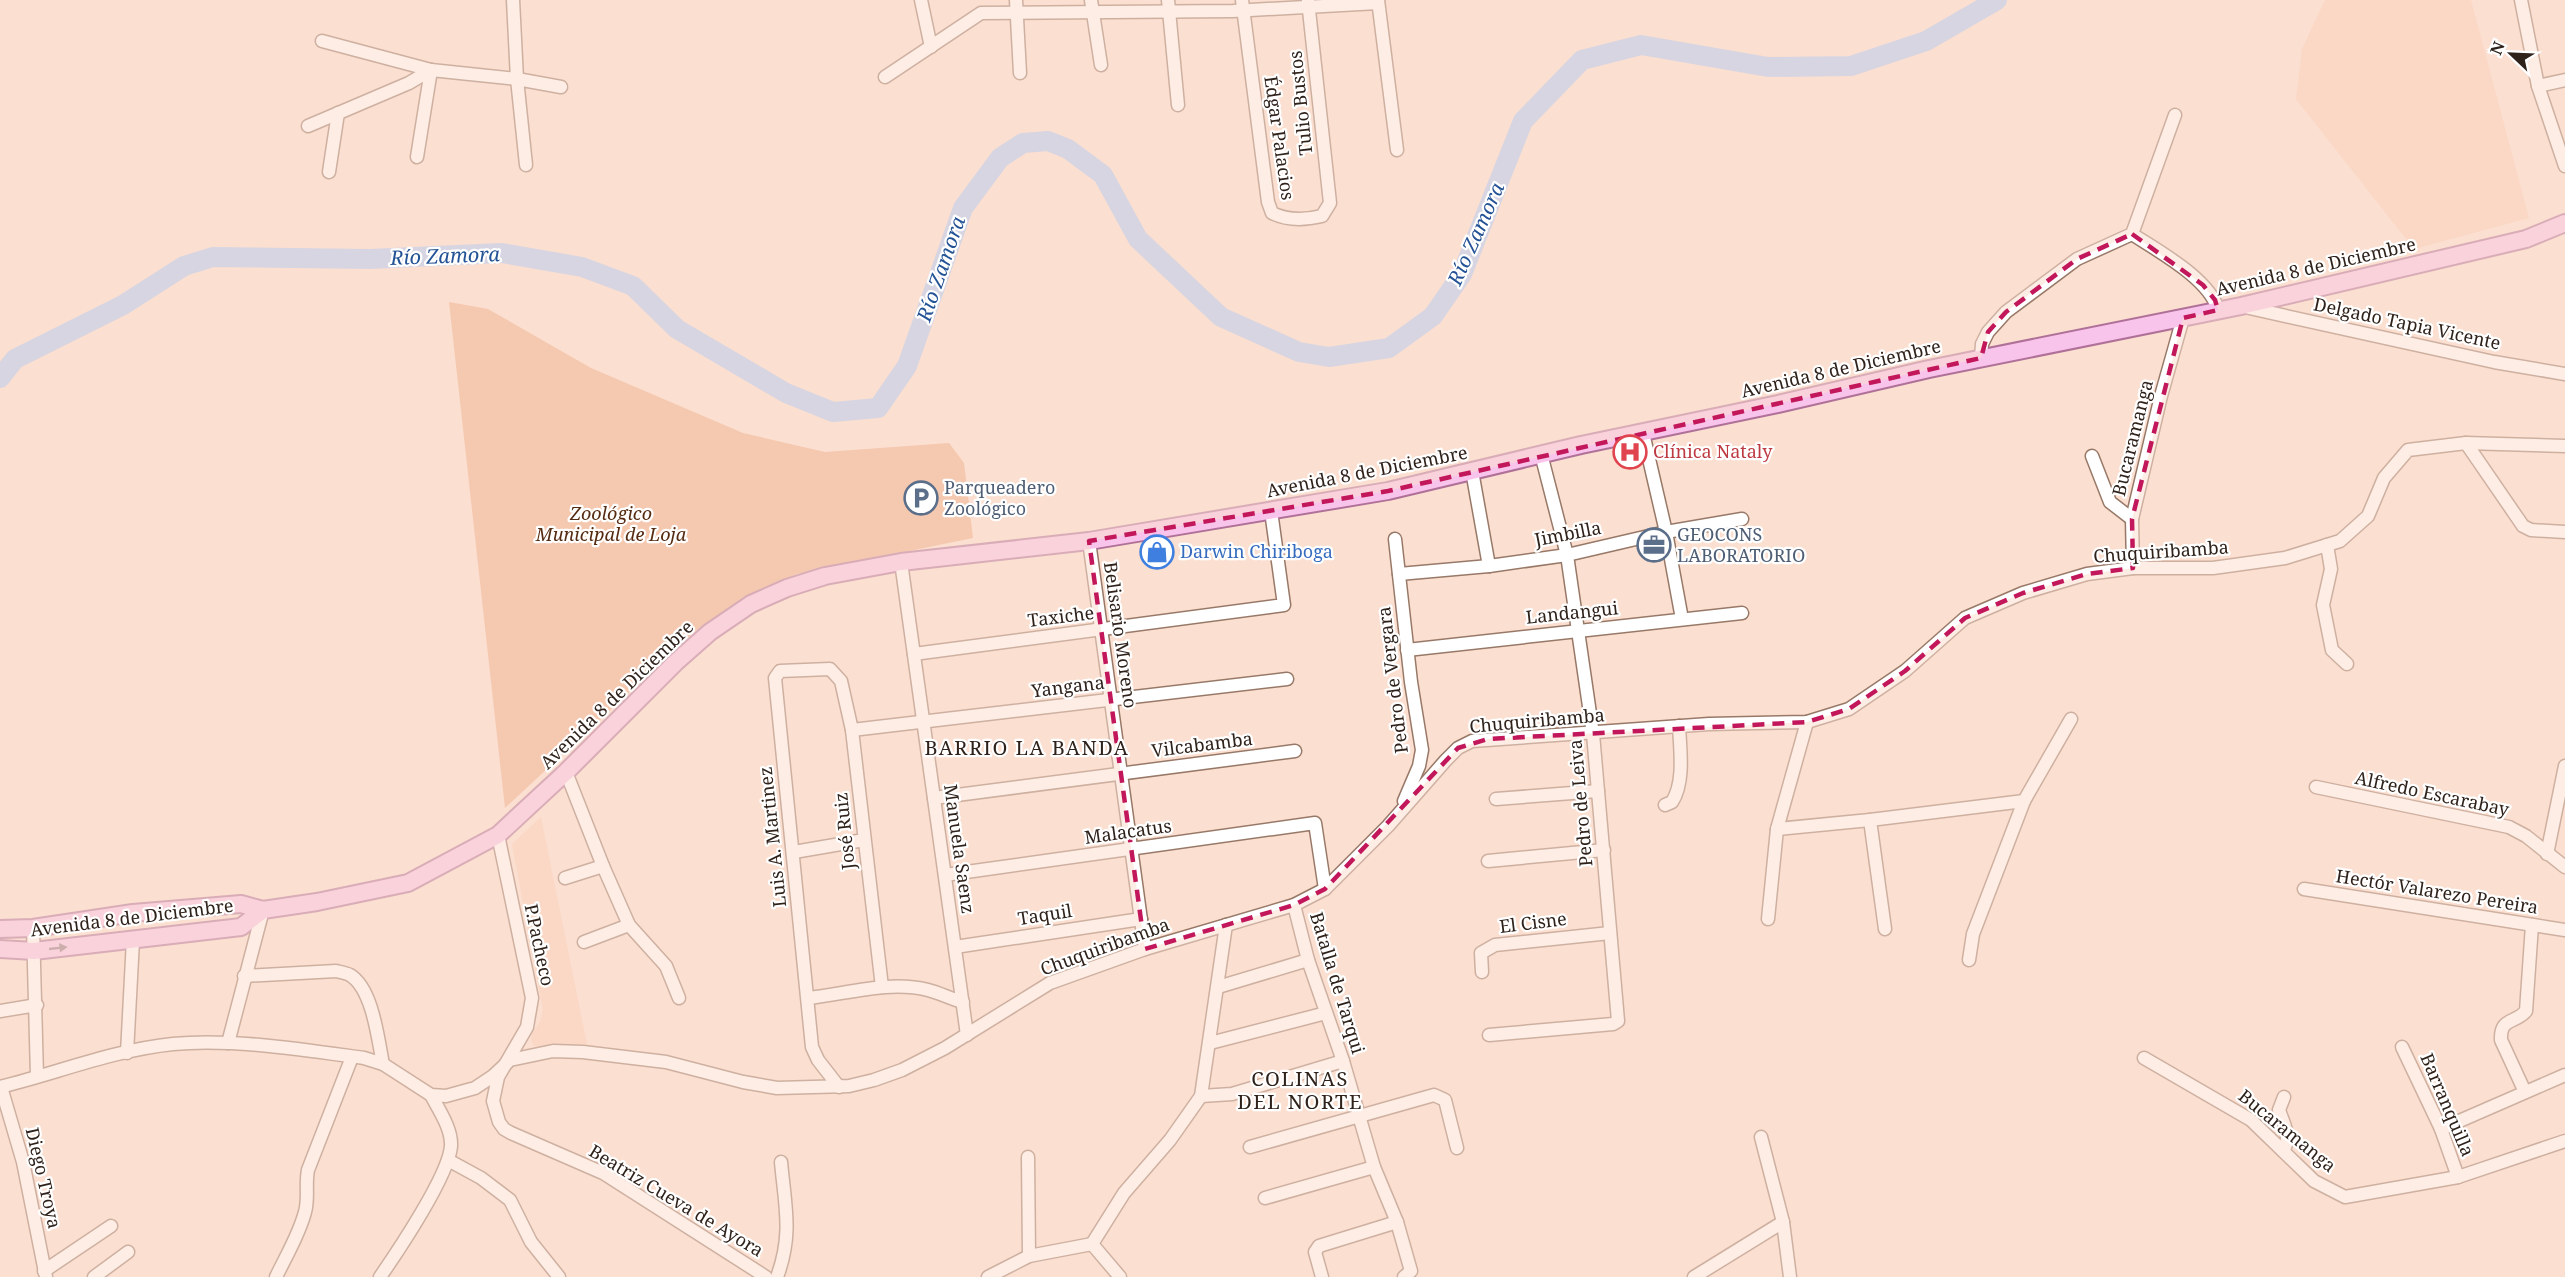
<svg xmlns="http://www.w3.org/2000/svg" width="2565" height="1277" viewBox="0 0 2565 1277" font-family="'Noto Serif',serif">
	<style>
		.built { fill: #fad0b9 }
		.green { fill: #edae8a }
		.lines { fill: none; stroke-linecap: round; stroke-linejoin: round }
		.river { stroke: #abcbf8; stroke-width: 20 }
		.minor-casing { stroke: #987968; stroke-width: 15 }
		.major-casing { stroke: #b07199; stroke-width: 20 }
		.minor { stroke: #fff; stroke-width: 12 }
		.major { stroke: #f9c4eb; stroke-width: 16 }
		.oneway { fill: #947383 }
		.marked { fill: none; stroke: #c2185b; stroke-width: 4.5; stroke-dasharray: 12 8; stroke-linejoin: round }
		.labels { text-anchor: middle; stroke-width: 4.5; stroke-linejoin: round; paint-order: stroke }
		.street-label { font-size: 18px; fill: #2f221b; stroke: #fff }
		.health-label { font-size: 18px; fill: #be3a42; stroke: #fff; text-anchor: start }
		.service-label { font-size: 18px; fill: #4e5e75; stroke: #fff; text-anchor: start }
		.park-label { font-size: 18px; font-style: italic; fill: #552b11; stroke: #fff }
		.shop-label { font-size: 18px; fill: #366cbe; stroke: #fff; text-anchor: start }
		.water-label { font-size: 20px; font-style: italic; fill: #235295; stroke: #fff }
		.neighbourhood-label { font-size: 20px; letter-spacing: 1.5px; fill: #2f221b; stroke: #fff }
	</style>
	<rect width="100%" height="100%" fill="#fbdfd0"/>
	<g class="built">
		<path d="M2325 0H2471L2529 218 2414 249 2296 99 2302 49Z"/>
		<path d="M541 817 587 1044 546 1047 534 1046 531 1040 532 1033 540 1022 543 1010 512 844Z"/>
	</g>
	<path class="green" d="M449 302 488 309 591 368 743 433 825 452 949 443 964 463 973 538 797 574 751 595 695 631 505 808Z"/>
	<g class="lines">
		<path class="river" d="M0 378 15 359 123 305 184 266 213 257 370 259 502 253 582 267 633 286 677 329 786 393 833 412 878 408 907 366 963 208 1000 158 1023 143 1048 141 1068 149 1103 175 1138 239 1221 317 1299 352 1329 357 1389 348 1433 316 1462 274 1523 121 1582 60 1641 45 1768 67 1851 66 1926 41 1997 0"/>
		<defs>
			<g id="minor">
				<path d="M921 0 931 47"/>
				<path d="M1016 0 1020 73"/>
				<path d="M1091 0 1101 65"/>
				<path d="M1168 0 1178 105"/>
				<path d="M1242 0 1268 202 1272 213C1288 221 1305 220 1322 216L1330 203 1308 1"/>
				<path d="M1378 0 1397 150"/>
				<path d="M2521 0 2538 86 2565 166"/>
				<path d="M322 41 431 70"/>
				<path d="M885 77 981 13 1233 11 1378 3"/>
				<path d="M2538 86 2565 80"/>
				<path d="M308 126 409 83 431 70"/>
				<path d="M417 157 431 70 517 79 513 0"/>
				<path d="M526 165 517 79 561 87"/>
				<path d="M329 172 338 113"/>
				<path d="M2132 234C2158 251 2210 279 2218 310"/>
				<path d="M2245 307 2494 362 2565 374"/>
				<path d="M1981 358 1982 344 1988 332 2006 312 2077 259 2132 234 2175 115"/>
				<path d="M1643 433 1666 532 1682 619"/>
				<path d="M2466 443 2523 526 2531 530 2565 532"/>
				<path d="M2092 456 2110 502 2132 519"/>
				<path d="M1472 471 1489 566"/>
				<path d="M1395 539 1411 682 1422 750 1419 766 1404 801"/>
				<path d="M1089 541 1145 949"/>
				<path d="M2327 545 2331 569 2323 605 2332 650 2347 664"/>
				<path d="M901 562 967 1035"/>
				<path d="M2133 568 2132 519 2161 396 2183 318"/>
				<path d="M1399 574 1489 566 1567 555 1666 532 1742 519"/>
				<path d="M1407 650 1742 613"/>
				<path d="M914 654 1284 605 1271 511"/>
				<path d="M852 730 1287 679"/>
				<path d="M566 772 603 866 629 925 666 966 679 998"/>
				<path d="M2316 787 2509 827 2526 836 2565 867"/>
				<path d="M934 798 1295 751"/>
				<path d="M1496 799 1598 791"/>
				<path d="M1665 805 1672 802C1685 782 1680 749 1679 726"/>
				<path d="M1777 829 1870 820"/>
				<path d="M498 835 532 998 527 1027 498 1077 493 1101 499 1122 504 1129 511 1133 603 1173 766 1277"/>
				<path d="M794 852 864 840"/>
				<path d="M2547 854 2565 766"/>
				<path d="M1488 861 1604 850"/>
				<path d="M945 875 1315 823 1325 889"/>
				<path d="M565 878 603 866"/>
				<path d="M2304 889 2565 930"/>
				<path d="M1294 905 1308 960 1343 1061 1374 1167 1397 1222 1411 1271 1404 1277"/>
				<path d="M1768 919 1777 829 1807 722"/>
				<path d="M33 928 37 1076"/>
				<path d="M1885 929 1870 820 2024 801 2071 719"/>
				<path d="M584 942 629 925"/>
				<path d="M955 947 1141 919"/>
				<path d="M1969 960 1973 934 2024 801"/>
				<path d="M1482 972 1481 953 1495 945 1610 933"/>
				<path d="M244 976 336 971C340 972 346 973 350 975 373 989 378 1040 383 1064"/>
				<path d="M1218 987 1308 960"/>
				<path d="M808 998C847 994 889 980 928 990 940 993 951 999 963 1002"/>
				<path d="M0 1011 37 1005"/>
				<path d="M1489 1035 1613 1024 1618 1021 1593 734 1567 555 1541 454"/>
				<path d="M228 1043 263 910"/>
				<path d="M1210 1043 1326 1013"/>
				<path d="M2402 1047 2441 1129 2458 1177"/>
				<path d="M127 1053 133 940"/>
				<path d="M2144 1058 2251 1120 2314 1181 2345 1197 2458 1177 2565 1141"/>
				<path d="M0 1087C57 1073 114 1050 173 1044 230 1038 306 1050 364 1058L383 1064 431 1095 446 1096 475 1088 493 1076 510 1060 553 1051 583 1052 666 1062 743 1082 777 1088 849 1086 874 1080 902 1070 945 1048 1050 983 1145 949 1294 905 1325 889 1388 826 1446 760 1458 748 1472 741 1709 724 1807 722 1849 709 1905 671 1965 618 2023 593 2087 574 2133 568H2213L2285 558 2340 541 2368 516 2384 478 2408 450 2466 443 2565 446"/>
				<path d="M1 1087 23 1162 46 1277"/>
				<path d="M839 1087 818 1060 812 1047 775 678 780 671 830 669 841 681 852 730 882 987"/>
				<path d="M2525 1092 2501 1040C2500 1017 2515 1024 2526 1011L2532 925"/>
				<path d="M1201 1096 1232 1094 1343 1061"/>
				<path d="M2441 1129 2565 1075"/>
				<path d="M1761 1137 1783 1222 1790 1277"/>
				<path d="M1250 1147 1434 1095 1445 1100 1457 1148"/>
				<path d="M2283 1151C2292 1137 2284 1125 2279 1110L2284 1097"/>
				<path d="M1028 1157 1029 1256"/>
				<path d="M448 1160 481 1178 510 1200 531 1242 559 1277"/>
				<path d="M1265 1198 1374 1167"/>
				<path d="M1092 1244 1124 1193 1170 1140 1201 1096 1226 925"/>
				<path d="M44 1271 111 1226"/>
				<path d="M94 1277 128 1252"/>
				<path d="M276 1277C286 1256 299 1235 305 1212 309 1198 305 1185 308 1170L352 1057"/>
				<path d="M380 1277C398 1251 449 1175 451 1146 452 1129 439 1110 431 1095"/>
				<path d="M777 1277C793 1234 785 1206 781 1162"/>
				<path d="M988 1277 1029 1256 1092 1244 1120 1277"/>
				<path d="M1322 1277 1315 1252 1319 1246 1397 1222"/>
				<path d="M1694 1277 1783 1222"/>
			</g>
			<g id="major">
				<path d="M0 929 33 928 133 913 241 904 263 910 317 902 408 883 498 835 566 772 676 662 710 632 751 604 787 588 825 576 901 562 1089 541 1388 491 1581 445 1778 404 1929 369 2241 306 2526 239 2565 223"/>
				<path d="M0 949 34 951 241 927 263 910"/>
			</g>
		</defs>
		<use href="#minor" class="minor-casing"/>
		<use href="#major" class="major-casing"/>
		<use href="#minor" class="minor"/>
		<use href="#major" class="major"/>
	</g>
	<defs><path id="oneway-solid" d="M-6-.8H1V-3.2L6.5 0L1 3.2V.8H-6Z" transform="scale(1.5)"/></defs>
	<use class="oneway" href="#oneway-solid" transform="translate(58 948) rotate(-6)"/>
	<path d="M0 0H2565V1277H0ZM2132 234 2203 285 2215 300 2218 310 2183 318 2132 519 2133 568 2087 574 2023 593 1965 618 1905 671 1849 709 1807 722 1488 739 1458 748 1325 889 1294 905 1145 949 1089 541 1388 491 1981 358 1988 332 2006 312 2077 259Z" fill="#fbdfd0" fill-opacity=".55" fill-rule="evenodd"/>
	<path class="marked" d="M2132 234 2203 285 2215 300 2218 310 2183 318 2132 519 2133 568 2087 574 2023 593 1965 618 1905 671 1849 709 1807 722 1488 739 1458 748 1325 889 1294 905 1145 949 1089 541 1388 491 1981 358 1988 332 2006 312 2077 259Z"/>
	<defs>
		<symbol id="hospital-ring" viewBox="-11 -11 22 22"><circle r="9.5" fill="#fff" stroke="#e0444e" stroke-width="1.5"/><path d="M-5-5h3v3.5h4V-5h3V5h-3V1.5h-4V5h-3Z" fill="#e0444e"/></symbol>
		<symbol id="parking-ring" viewBox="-11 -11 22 22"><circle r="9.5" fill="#fff" stroke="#5c6f8a" stroke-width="1.5"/><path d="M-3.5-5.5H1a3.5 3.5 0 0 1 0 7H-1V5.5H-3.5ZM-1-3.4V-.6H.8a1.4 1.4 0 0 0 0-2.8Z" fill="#5c6f8a"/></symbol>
		<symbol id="office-ring" viewBox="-11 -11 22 22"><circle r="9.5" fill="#fff" stroke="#5c6f8a" stroke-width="1.5"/><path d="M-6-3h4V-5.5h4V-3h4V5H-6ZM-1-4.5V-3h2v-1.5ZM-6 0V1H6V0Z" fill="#5c6f8a"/></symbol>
		<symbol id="shop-ring" viewBox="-11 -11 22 22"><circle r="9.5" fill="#fff" stroke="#3f7fe0" stroke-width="1.5"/><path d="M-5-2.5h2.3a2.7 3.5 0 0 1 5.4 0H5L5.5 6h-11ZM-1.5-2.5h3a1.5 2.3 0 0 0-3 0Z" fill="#3f7fe0"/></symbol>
	</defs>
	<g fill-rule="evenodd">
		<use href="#hospital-ring" x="1611" y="433" width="38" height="38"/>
		<use href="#parking-ring" x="902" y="479" width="38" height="38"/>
		<use href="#office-ring" x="1635" y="526" width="38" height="38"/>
		<use href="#shop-ring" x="1138" y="533" width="38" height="38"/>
	</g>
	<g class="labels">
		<g class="street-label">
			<text transform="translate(1301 103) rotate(-96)" y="6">Tulio Bustos</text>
			<text transform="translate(1279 138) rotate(82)" y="6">Édgar Palacios</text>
			<text transform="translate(2316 267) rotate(-13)" y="6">Avenida 8 de Diciembre</text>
			<text transform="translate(2407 324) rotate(12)" y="6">Delgado Tapia Vicente</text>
			<text transform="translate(1841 369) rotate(-13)" y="6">Avenida 8 de Diciembre</text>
			<text transform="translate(2133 438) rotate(-76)" y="6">Bucaramanga</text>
			<text transform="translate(1367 472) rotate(-11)" y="6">Avenida 8 de Diciembre</text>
			<text transform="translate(1568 534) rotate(-11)" y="6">Jimbilla</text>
			<text transform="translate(2161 552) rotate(-4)" y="6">Chuquiribamba</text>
			<text transform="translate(1572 613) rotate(-6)" y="6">Landangui</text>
			<text transform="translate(1061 617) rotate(-7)" y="6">Taxiche</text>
			<text transform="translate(1120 635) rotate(82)" y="6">Belisario Moreno</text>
			<text transform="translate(1393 680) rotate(-97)" y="6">Pedro de Vergara</text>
			<text transform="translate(1068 687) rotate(-7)" y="6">Yangana</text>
			<text transform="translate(617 695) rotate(-44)" y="6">Avenida 8 de Diciembre</text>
			<text transform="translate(1537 721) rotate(-5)" y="6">Chuquiribamba</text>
			<text transform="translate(1202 745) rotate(-7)" y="6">Vilcabamba</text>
			<text transform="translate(2432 794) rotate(12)" y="6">Alfredo Escarabay</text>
			<text transform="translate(1581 803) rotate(-95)" y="6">Pedro de Leiva</text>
			<text transform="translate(845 831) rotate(-96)" y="6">José Ruiz</text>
			<text transform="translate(1128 832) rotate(-8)" y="6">Malacatus</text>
			<text transform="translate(773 837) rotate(-96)" y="6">Luis A. Martinez</text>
			<text transform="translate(959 849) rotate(82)" y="6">Manuela Saenz</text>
			<text transform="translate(2437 892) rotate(9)" y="6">Hectór Valarezo Pereira</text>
			<text transform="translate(1045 915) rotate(-9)" y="6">Taquil</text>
			<text transform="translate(132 918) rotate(-7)" y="6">Avenida 8 de Diciembre</text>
			<text transform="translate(1533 923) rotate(-7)" y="6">El Cisne</text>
			<text transform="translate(539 945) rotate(78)" y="6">P.Pacheco</text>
			<text transform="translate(1105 947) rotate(-20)" y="6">Chuquiribamba</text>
			<text transform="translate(1337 983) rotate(73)" y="6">Batalla de Tarqui</text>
			<text transform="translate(2447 1105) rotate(67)" y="6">Barranquilla</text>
			<text transform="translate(2287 1131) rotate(39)" y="6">Bucaramanga</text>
			<text transform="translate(43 1178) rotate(77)" y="6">Diego Troya</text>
			<text transform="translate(676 1201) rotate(31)" y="6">Beatriz Cueva de Ayora</text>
		</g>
		<g class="health-label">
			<text x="1653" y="458">Clínica Nataly</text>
		</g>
		<g class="service-label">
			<text x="944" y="494">Parqueadero<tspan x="944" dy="21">Zoológico</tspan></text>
			<text x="1677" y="541">GEOCONS<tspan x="1677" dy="21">LABORATORIO</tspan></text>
		</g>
		<g class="park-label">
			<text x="611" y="520">Zoológico<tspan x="611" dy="21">Municipal de Loja</tspan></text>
		</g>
		<g class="shop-label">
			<text x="1180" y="558">Darwin Chiriboga</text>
		</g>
		<g class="water-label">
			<text transform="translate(1476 234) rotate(-66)" y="7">Río Zamora</text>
			<text transform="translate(445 256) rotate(-2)" y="7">Río Zamora</text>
			<text transform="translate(941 269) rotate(-71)" y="7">Río Zamora</text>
		</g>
		<g class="neighbourhood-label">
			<text x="1027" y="755">BARRIO LA BANDA</text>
			<text x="1300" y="1086">COLINAS<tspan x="1300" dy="23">DEL NORTE</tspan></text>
		</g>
	</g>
	<g transform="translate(2511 54) rotate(293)" stroke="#ffffff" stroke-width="4.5" paint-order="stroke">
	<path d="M0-4.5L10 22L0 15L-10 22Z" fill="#2f221b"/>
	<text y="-9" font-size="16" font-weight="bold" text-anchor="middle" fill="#2f221b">N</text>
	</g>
</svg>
